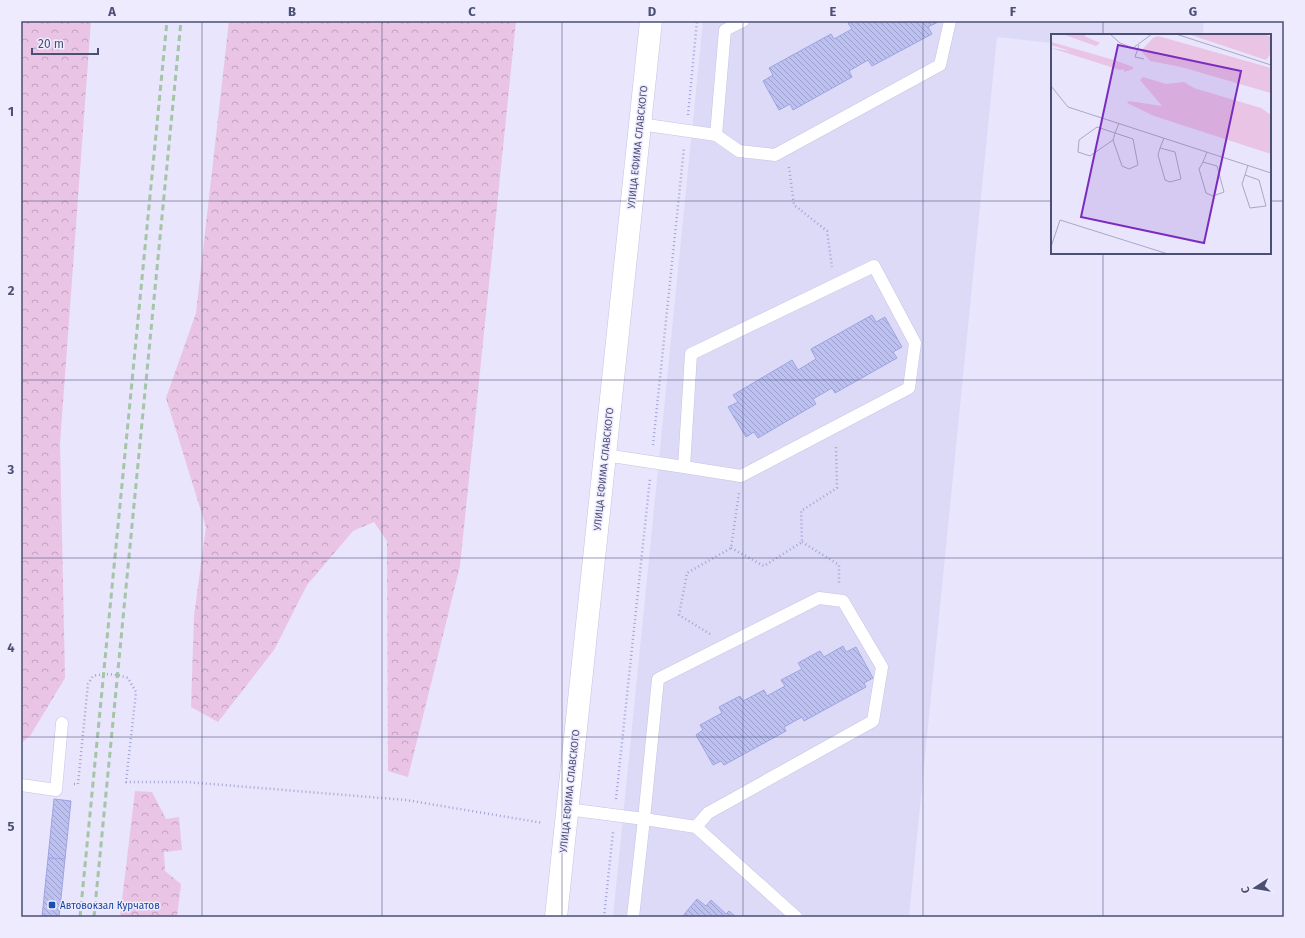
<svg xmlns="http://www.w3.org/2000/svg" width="1305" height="938" viewBox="0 0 1305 938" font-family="'Fira Sans',sans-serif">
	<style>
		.residential { fill: #dddaf8 }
		.forest { fill: url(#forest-crowns) }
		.building { fill: url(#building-back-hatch); stroke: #9ea4e3 }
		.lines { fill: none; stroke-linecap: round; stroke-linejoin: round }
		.lane-casing { stroke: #c4c4e2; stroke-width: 13 }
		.street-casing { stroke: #c4c4e2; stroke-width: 23 }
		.path { stroke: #a0a4d5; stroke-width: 2.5; stroke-dasharray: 1 3; stroke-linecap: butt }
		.lane { stroke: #fff; stroke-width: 12 }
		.street { stroke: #fff; stroke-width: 22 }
		.rail { stroke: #a4c5a6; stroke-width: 3; stroke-dasharray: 6 4; stroke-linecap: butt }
		.grid { fill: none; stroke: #4b4f74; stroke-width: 1; stroke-opacity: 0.55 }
		.transit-dot { fill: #1a4fb4; stroke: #eeebff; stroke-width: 1.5 }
		.labels { text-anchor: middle; stroke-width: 3; stroke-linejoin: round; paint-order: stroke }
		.street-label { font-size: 10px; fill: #4b4f74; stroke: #eeebff }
		.transit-label { font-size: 10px; fill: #164399; stroke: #eeebff; text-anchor: start }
		.inset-road { fill: none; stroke: #a9a9c6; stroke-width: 1 }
		.view { fill: #7b2cbf; fill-opacity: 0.15; stroke: #7b2cbf; stroke-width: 2 }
		.inset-edge { fill: none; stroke: #4b4f74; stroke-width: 2 }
		.neatline { fill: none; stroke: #4b4f74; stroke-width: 1.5 }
		.grid-label { font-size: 13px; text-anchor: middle; font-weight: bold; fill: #4b4f74 }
	</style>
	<defs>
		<pattern id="forest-crowns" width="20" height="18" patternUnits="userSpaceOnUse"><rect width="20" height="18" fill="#e9c4e4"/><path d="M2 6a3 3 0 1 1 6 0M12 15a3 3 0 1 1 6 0" fill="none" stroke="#bfa2bd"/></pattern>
		<pattern id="building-back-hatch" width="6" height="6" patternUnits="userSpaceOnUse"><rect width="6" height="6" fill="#bdc1f1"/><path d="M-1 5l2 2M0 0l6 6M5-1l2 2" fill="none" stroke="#9c9fc8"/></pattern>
	</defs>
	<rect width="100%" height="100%" fill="#e8e5fc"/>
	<path class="residential" d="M703 21H1204L1203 35H1052V43L997 37 909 917H613Z"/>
	<g class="forest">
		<path d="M21 21H91L60 443 65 678 30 736 21 743Z"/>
		<path d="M229 21H516L460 566 408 777 388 771 387 541 374 522 353 531 307 585 274 650 218 722 191 707 194 616 206 527 166 398 196 313Z"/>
		<path d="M135 791 152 792 166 819 179 817 182 850 164 852 165 871 181 884 177 917H120Z"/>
	</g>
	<g class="building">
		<path d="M851 21 938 22 928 27 932 34 872 66 868 60 849 71 852 77 793 110 790 104 779 110 763 81 773 75 769 68 831 34 834 39 852 29 848 23Z"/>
		<path d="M872 315 876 322 885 317 902 347 893 352 897 358 835 393 832 388 813 399 816 404 758 438 754 432 746 437 728 407 738 402 733 395 792 360 798 370 816 359 811 349Z"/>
		<path d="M843 646 846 652 856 647 873 678 864 683 866 687 804 721 802 717 784 727 786 731 724 765 721 761 713 765 696 735 703 730 700 725 722 713 719 707 740 696 743 701 764 690 767 696 785 686 781 680 802 669 798 663 820 651 824 657Z"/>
		<path d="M54 799 71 801 65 859 48 858Z"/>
		<path d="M48 858 65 859 59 917H42Z"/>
		<path d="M697 899 706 906 711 900 726 914 729 911 736 917H682Z"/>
	</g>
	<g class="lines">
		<defs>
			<g id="lane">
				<path d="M640 124 716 135 739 151 775 155 940 65 950 21"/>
				<path d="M716 135 725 30 743 21"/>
				<path d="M605 455 684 467 691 354 874 266 915 343 909 388 741 476 684 467"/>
				<path d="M21 785 56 790 62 723"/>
				<path d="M567 809 644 819 658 679 819 598 843 601 882 667 873 721 708 813 696 827"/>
				<path d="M633 917 644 819 696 827 796 917"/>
			</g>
			<path id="street" d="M556 917 651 21"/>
		</defs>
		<use href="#lane" class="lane-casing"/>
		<use href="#street" class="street-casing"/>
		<g class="path">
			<path d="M688 115 697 21"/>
			<path d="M789 167 794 205 827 231 832 267"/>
			<path d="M653 445 684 148"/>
			<path d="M802 542 839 565V585"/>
			<path d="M731 548 764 566 802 542 801 511 837 488 836 446"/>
			<path d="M710 634 679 615 687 573 731 548 739 493"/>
			<path d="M74 784H78L88 684 93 676C106 673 116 674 128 678L136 692 126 782H187L406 800 543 823"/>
			<path d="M616 799 650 478"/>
			<path d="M604 917 613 832"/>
		</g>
		<use href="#lane" class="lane"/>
		<use href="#street" class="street"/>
		<g class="rail">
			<path d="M80 917 167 21"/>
			<path d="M94 917 181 21"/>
		</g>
	</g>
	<path class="grid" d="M202 21V917M382 21V917M562 21V917M743 21V917M923 21V917M1103 21V35M21 201H1052M1270 201H1284M1103 253V917M21 380H1284M21 558H1284M21 737H1284"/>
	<rect class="transit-dot" x="48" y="901" width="8" height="8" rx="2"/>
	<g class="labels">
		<g class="street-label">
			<text transform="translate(637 147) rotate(-84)" y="4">УЛИЦА ЕФИМА СЛАВСКОГО</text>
			<text transform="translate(603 469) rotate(-84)" y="4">УЛИЦА ЕФИМА СЛАВСКОГО</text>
			<text transform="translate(569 791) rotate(-84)" y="4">УЛИЦА ЕФИМА СЛАВСКОГО</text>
		</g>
		<g class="transit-label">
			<text x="60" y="909">Автовокзал Курчатов</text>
		</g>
	</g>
	<g transform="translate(1051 34)">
		<rect width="220" height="220" fill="#e8e5fc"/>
		<path d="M137 0H212L220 3V19L215 26Z" fill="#e9c4e4"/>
		<path d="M11 0H33L35 3 49 9 45 12ZM107 2 220 34V59L130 33 99 27 90 17 102 4ZM0 8 63 26 82 33V35L73 38V35L69 36 19 20 0 14 20 17 0 11ZM92 43 115 50 133 48 143 54 210 74 220 81V120L103 82 76 69 78 67 111 72 89 46Z" fill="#e9c4e4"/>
		<path class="inset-road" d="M59 0 69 9 82 14 101 0M125 0 220 31M88 11 84 23 93 25M0 52 17 73 220 139M46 93 64 99 62 106 39 122 27 118 28 106ZM62 106 71 132 78 135 87 131 82 105 64 99 68 89M109 114 107 121 114 146 119 148 130 145 124 118 109 114 113 104M152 128 148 135 155 159 162 162 173 158 166 132 152 128 156 118M194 141 191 150 199 174 215 172 208 146 194 141 197 131M0 213 9 186 117 220"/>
		<path class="view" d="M67 11 190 37 153 209 30 183Z"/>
		<rect width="220" height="220" class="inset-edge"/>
	</g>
	<rect width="1305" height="938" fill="none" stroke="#eeebff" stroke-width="44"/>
	<g transform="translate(1255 888) rotate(258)" stroke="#eeebff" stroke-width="3" paint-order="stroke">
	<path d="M0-3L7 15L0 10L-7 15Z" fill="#4b4f74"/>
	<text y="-6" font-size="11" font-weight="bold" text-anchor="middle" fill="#4b4f74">С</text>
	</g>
	<path d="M32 48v6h66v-6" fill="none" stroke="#4b4f74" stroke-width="2"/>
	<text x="38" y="48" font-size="12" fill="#4b4f74" stroke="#eeebff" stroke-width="3" paint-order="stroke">20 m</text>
	<rect x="22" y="22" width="1261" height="894" class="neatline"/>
	<g class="grid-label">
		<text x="112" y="16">A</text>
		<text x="292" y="16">B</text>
		<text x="472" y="16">C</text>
		<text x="652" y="16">D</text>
		<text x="833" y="16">E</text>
		<text x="1013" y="16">F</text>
		<text x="1193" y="16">G</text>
		<text x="11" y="116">1</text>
		<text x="11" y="295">2</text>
		<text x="11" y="474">3</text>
		<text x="11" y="652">4</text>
		<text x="11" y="831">5</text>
	</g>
</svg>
